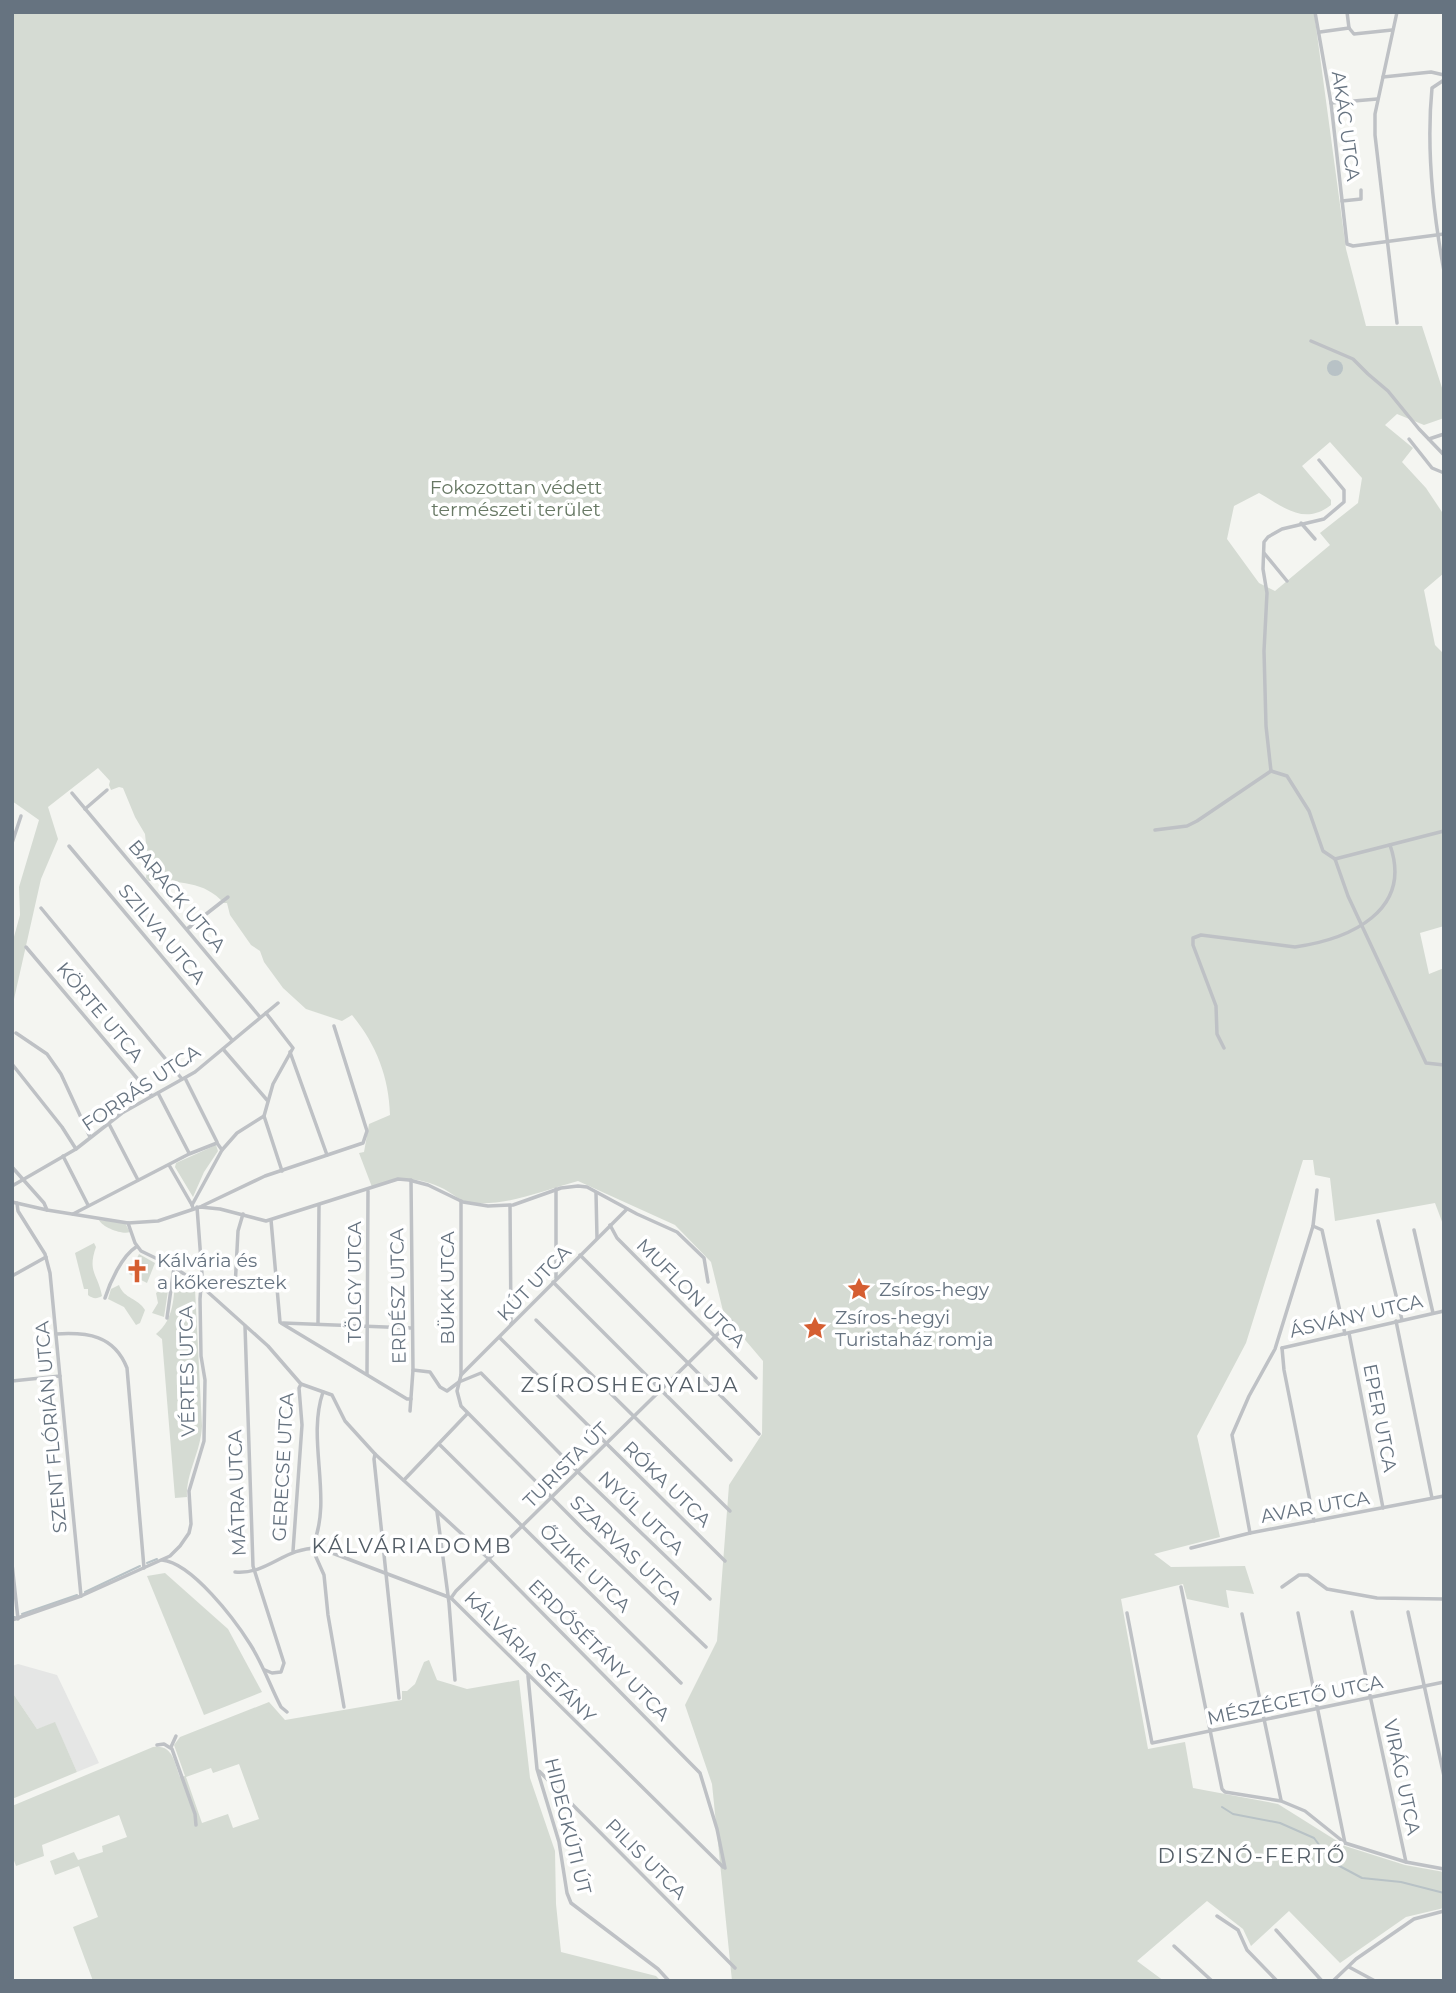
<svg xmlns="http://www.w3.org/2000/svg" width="1456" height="1993" font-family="Montserrat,sans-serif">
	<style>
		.built { fill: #e5e6e5 }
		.green { fill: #d5dbd3; fill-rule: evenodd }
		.water { fill: #b8c2c6 }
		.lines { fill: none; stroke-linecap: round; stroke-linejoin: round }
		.stream { stroke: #b8c2c6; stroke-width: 2 }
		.minor { stroke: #bec1c5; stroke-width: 3.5 }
		.labels { text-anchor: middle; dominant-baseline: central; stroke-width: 7; stroke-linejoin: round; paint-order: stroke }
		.street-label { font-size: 19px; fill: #667380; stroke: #fff }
		.park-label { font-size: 19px; fill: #677864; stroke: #fff }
		.poi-label { font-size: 19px; fill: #667380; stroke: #fff; text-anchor: start }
		.neighbourhood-label { font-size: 21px; letter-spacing: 2px; fill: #535d66; stroke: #fff }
	</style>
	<rect width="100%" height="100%" fill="#f4f5f1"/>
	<polygon class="built" points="18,1664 57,1675 99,1763 77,1772 55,1723 37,1729 12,1692 12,1666"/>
	<g class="green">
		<path d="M12,12H1314L1346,249L1366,326H1422L1444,394V418L1424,425L1397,414L1385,425L1413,448L1402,462L1426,488L1444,515V573L1424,590L1435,645L1444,654V926L1420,933L1429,974L1444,968V1227L1435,1203L1335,1221L1330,1178L1315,1175L1313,1160H1303L1246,1343L1197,1436L1220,1537L1154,1554L1171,1567L1245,1566L1254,1594L1226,1590L1229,1608L1187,1599L1183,1584L1121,1599L1148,1749L1185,1742L1193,1788L1278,1804L1345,1846L1405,1865L1444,1872V1908L1406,1917L1340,1963L1289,1911L1251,1946L1243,1929L1207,1901L1137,1961L1164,1981H732L712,1784L685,1705L717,1641L729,1485L762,1434L763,1361L724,1315L711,1262L675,1225L578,1181C544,1190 508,1206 473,1203C462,1202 454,1195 444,1189C420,1177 396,1176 372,1187L359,1153L364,1152L369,1124L390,1115C389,1077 376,1044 352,1015L342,1021L306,1009L283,988L264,962L260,951L251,945L230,915L227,903H224C204,881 179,882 149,881L146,878L148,862L145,834L135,817L123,788L119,787L111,790L109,785L110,781L98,768L48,807L58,839L41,879L12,1008V944L20,915L19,887L39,820L12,801ZM1330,442L1362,478L1358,503L1320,533L1330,545L1275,591L1259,583L1227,539L1234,506L1259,493C1284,507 1304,526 1331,505V500L1302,466Z"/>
		<polygon points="216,1145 218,1151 204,1172 193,1197 175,1167 176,1163"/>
		<path d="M99,1220L125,1223L130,1232C123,1235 103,1228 99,1220Z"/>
		<path d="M94,1243L96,1247C87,1272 98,1274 102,1296C97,1299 93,1299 88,1295V1289H84L75,1253Z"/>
		<polygon points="139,1254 155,1263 147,1283 129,1274"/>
		<path d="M178,1274L195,1289L202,1426C201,1452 186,1472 187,1497L175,1498L162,1339L156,1334C175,1319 173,1297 176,1275Z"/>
		<polygon points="169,1284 164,1317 152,1313 158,1303 156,1293"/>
		<path d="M119,1285C124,1299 138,1298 145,1310L140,1323L136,1325L124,1307L108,1299L111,1289Z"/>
		<polygon points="165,1573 228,1629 262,1692 204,1715 147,1576"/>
		<path d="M429,1660L437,1680L467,1689L519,1680L530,1778L555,1851L556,1904L561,1952L656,1976L661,1981H93L73,1927L98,1917L79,1866L55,1875L50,1861L74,1852L78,1860L103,1852L102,1846L127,1837L119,1815L42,1845L44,1856L16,1866L12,1855V1806L153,1747C173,1744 174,1762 180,1777L185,1776L174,1745L180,1737L269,1702L285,1720L402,1700V1691H407L415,1684L424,1662ZM239,1764L259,1819L233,1828L228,1814L202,1823L186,1777L211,1768L213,1773Z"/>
		<polygon points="12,1692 37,1729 55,1722 77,1772 12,1799"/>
	</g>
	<circle class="water" cx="1335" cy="368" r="8"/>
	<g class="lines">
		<g class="stream">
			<polyline points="147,1563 157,1559"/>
			<polyline points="85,1592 140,1566"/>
			<polyline points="22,1614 77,1595"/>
			<polyline points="12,1617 15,1617"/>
			<polyline points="1222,1807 1233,1814 1280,1823 1314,1838 1332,1862 1362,1878 1401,1882 1444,1893"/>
		</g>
		<g class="minor">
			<polyline points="1315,12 1331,103 1347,244 1353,246 1444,234"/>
			<polyline points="1347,12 1349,28"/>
			<polyline points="1397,12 1375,114 1375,135 1397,323"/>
			<polyline points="1349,28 1354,34 1392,30"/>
			<polyline points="1320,32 1349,28"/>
			<polyline points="1383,77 1431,72 1444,75"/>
			<path d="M1444,80L1432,88C1426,149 1433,212 1444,271"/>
			<polyline points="1331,103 1377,99"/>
			<polyline points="1342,201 1361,199 1361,190"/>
			<polyline points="1311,341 1353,359 1368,374 1388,391 1419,429 1444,455"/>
			<polyline points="1409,439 1432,468 1444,473"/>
			<polyline points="1429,439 1444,434"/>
			<polyline points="1301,523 1315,539"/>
			<polyline points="1264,553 1287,581"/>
			<polyline points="1271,771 1266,726 1264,651 1267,593 1263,569 1264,542 1268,537 1282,529 1324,519 1344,502 1344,490 1319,460"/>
			<polyline points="72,793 260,1017"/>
			<polyline points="85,809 107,790"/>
			<polyline points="1155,830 1187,826 1197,821 1271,771 1287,776 1309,811 1323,851 1335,859 1348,896 1426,1063 1444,1065"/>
			<polyline points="12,843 21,816"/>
			<polyline points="69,846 232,1040"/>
			<polyline points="1335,859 1444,831"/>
			<polyline points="41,908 182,1079"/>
			<polyline points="187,929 228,897"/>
			<polyline points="26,947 152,1096"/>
			<polyline points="16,1033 47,1054 61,1074 90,1137"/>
			<path d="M1224,1048L1217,1034L1216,1006L1193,945V938L1201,935L1295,947C1350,939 1413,911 1390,845"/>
			<polyline points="223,1049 267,1100"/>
			<polyline points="290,1052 327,1155"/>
			<polyline points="12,1064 62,1127 76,1149"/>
			<polyline points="185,1078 217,1142"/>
			<polyline points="158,1093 189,1153"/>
			<polyline points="264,1116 282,1171"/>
			<polyline points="108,1122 138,1180"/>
			<polyline points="63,1156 88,1205"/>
			<polyline points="169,1165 192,1205"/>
			<polyline points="12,1167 44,1203 47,1210"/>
			<polyline points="12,1186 76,1149 122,1113 195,1072 278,1003"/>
			<polyline points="596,1193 597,1238"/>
			<polyline points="461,1201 461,1375 457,1391 461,1406 585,1531 706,1647"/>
			<polyline points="12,1202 47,1210 128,1223 158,1221 200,1207 220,1209 266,1221 398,1179 409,1180 428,1185 463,1202 488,1206 513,1205 561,1188 578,1186 587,1187 637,1214 677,1232 704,1258 708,1282"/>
			<polyline points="17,1203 18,1211 45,1254 50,1273 81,1596"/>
			<polyline points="510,1205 511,1324"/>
			<polyline points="202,1206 265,1176 363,1143 367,1131 334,1026"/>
			<polyline points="193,1208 192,1205 222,1150 237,1133 264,1116 273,1084 293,1048 266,1013"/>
			<polyline points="73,1214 189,1154 217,1143 222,1150"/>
			<polyline points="271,1220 280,1322"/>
			<polyline points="1378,1221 1402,1320"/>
			<polyline points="128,1223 135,1243 141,1251 174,1267 200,1285 268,1346 301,1384 332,1395 345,1421 375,1454 489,1559 700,1773 717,1829 725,1868"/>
			<polyline points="610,1225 617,1238 756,1378"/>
			<polyline points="1313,1226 1322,1230 1345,1334"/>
			<polyline points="1414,1230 1433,1313"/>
			<polyline points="580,1255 759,1434"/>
			<polyline points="12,1276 46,1257"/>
			<polyline points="556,1278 556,1189"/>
			<polyline points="553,1282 731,1460"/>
			<polyline points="235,1288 238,1231 243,1214"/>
			<path d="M105,1298C110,1282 122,1256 136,1247"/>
			<polyline points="167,1318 174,1267"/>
			<polyline points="536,1320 730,1511"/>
			<polyline points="1396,1321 1432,1498"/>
			<polyline points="281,1323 407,1399 411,1399"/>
			<polyline points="283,1323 411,1328"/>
			<polyline points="318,1324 319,1205"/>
			<polyline points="245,1326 253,1566 284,1663 281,1672 272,1673 265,1670"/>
			<polyline points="1349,1333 1383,1508"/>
			<path d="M56,1334C87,1332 114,1335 127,1368L144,1568"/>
			<polyline points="500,1338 725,1561"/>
			<polyline points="1282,1348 1284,1370 1314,1521"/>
			<polyline points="1282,1348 1444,1311"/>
			<polyline points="413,1370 430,1372 440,1387 447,1391 459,1382 481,1373 578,1472 710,1599"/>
			<polyline points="367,1374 368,1191"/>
			<polyline points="461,1375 627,1209"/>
			<polyline points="12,1381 60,1376"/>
			<polyline points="410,1411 413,1370 411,1180"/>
			<polyline points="439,1444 681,1683"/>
			<polyline points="375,1454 374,1459 399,1698"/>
			<polyline points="404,1480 467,1414"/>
			<polyline points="437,1512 449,1603 455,1680"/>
			<polyline points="1250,1533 1232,1435 1249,1396 1275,1349 1313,1226 1317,1190"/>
			<polyline points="312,1548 324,1575 328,1615 344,1707"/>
			<path d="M312,1548C334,1498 306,1442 323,1392"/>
			<polyline points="1191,1548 1250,1533 1444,1496"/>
			<polyline points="293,1551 302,1425 299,1388 301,1384"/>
			<path d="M162,1560C192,1563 235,1620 250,1644C263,1664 270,1686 281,1707L287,1712"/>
			<polyline points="12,1564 18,1619"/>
			<path d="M235,1572C268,1575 284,1547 319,1548L451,1598L723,1867"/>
			<polyline points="1181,1587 1222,1789 1225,1792 1281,1801 1305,1811 1345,1843 1406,1862 1444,1869"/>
			<polyline points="1282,1587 1299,1575 1308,1575 1327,1589 1377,1598 1444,1599"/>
			<polyline points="451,1598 456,1591 731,1321"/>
			<polyline points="1352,1612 1406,1862"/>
			<polyline points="1408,1612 1444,1776"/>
			<polyline points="1127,1613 1152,1743 1444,1682"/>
			<polyline points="1298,1613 1345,1843"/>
			<polyline points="1242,1614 1281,1800"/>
			<polyline points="12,1620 81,1596 170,1556 180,1546 189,1533 191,1524 189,1491 204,1441 205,1380 201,1356 200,1299 202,1274 197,1207"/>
			<polyline points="528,1676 537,1769 559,1842 567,1893 571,1903 658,1969 669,1981"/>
			<polyline points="157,1745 164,1744 172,1749 195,1814 196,1825"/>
			<polyline points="171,1747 176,1736"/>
			<polyline points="539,1771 735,1968"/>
			<polyline points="1217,1916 1238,1930 1247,1950 1277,1981"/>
			<polyline points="1276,1930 1322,1981"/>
			<polyline points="1174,1946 1212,1981"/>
			<polyline points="1349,1967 1375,1981"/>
			<polyline points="1333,1981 1356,1959 1414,1919 1444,1911"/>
		</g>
	</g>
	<defs>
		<g id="church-bare" transform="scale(1.89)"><path d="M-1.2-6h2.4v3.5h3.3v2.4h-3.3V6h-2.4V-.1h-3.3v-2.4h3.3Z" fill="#d55e31" stroke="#fff" stroke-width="2.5" paint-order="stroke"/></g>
		<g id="sight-bare" transform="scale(1.89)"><path d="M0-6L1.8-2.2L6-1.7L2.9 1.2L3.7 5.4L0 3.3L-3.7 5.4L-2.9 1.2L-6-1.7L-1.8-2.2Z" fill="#d55e31" stroke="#fff" stroke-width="2.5" paint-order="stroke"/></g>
	</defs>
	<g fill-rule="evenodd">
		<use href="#church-bare" x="137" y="1271"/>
		<use href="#sight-bare" x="859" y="1289"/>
		<use href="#sight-bare" x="815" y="1328"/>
	</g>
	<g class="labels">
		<g class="street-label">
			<text transform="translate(1346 126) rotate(82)">AKÁC UTCA</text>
			<text transform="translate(177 896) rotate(50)">BARACK UTCA</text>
			<text transform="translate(162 934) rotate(50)">SZILVA UTCA</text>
			<text transform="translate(100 1012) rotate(50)">KÖRTE UTCA</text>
			<text transform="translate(141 1088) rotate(-34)">FORRÁS UTCA</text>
			<text transform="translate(354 1282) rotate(-90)">TÖLGY UTCA</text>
			<text transform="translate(534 1283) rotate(-46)">KÚT UTCA</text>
			<text transform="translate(447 1288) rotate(-90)">BÜKK UTCA</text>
			<text transform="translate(691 1293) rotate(45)">MUFLON UTCA</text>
			<text transform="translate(398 1296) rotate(-91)">ERDÉSZ UTCA</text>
			<text transform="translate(1356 1316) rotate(-13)">ÁSVÁNY UTCA</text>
			<text transform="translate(187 1371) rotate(-91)">VÉRTES UTCA</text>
			<text transform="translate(1380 1418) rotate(79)">EPER UTCA</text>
			<text transform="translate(51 1427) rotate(-95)">SZENT FLÓRIÁN UTCA</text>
			<text transform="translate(566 1465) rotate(-45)">TURISTA ÚT</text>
			<text transform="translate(283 1467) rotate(-87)">GERECSE UTCA</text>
			<text transform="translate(667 1484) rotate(44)">RÓKA UTCA</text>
			<text transform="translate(237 1493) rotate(-92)">MÁTRA UTCA</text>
			<text transform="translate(1315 1507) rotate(-10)">AVAR UTCA</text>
			<text transform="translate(641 1513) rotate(44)">NYÚL UTCA</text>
			<text transform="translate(626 1550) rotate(44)">SZARVAS UTCA</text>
			<text transform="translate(585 1568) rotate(44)">ŐZIKE UTCA</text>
			<text transform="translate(599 1650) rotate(45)">ERDŐSÉTÁNY UTCA</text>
			<text transform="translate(530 1657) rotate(45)">KÁLVÁRIA SÉTÁNY</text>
			<text transform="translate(1295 1700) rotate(-12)">MÉSZÉGETŐ UTCA</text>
			<text transform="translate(1402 1777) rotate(78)">VIRÁG UTCA</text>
			<text transform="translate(568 1826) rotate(76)">HIDEGKÚTI ÚT</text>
			<text transform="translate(646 1859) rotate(45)">PILIS UTCA</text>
		</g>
		<g class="park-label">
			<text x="516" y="487">Fokozottan védett<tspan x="516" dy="22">természeti terület</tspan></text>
		</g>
		<g class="poi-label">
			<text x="157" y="1260">Kálvária és<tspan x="157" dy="22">a kőkeresztek</tspan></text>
			<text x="879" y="1289">Zsíros-hegy</text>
			<text x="835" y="1317">Zsíros-hegyi<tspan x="835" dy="22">Turistaház romja</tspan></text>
		</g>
		<g class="neighbourhood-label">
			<text x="630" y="1384">ZSÍROSHEGYALJA</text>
			<text x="412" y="1545">KÁLVÁRIADOMB</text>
			<text x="1252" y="1855">DISZNÓ-FERTŐ</text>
		</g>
	</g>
	<rect width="1456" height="1993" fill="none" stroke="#667380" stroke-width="28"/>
</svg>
